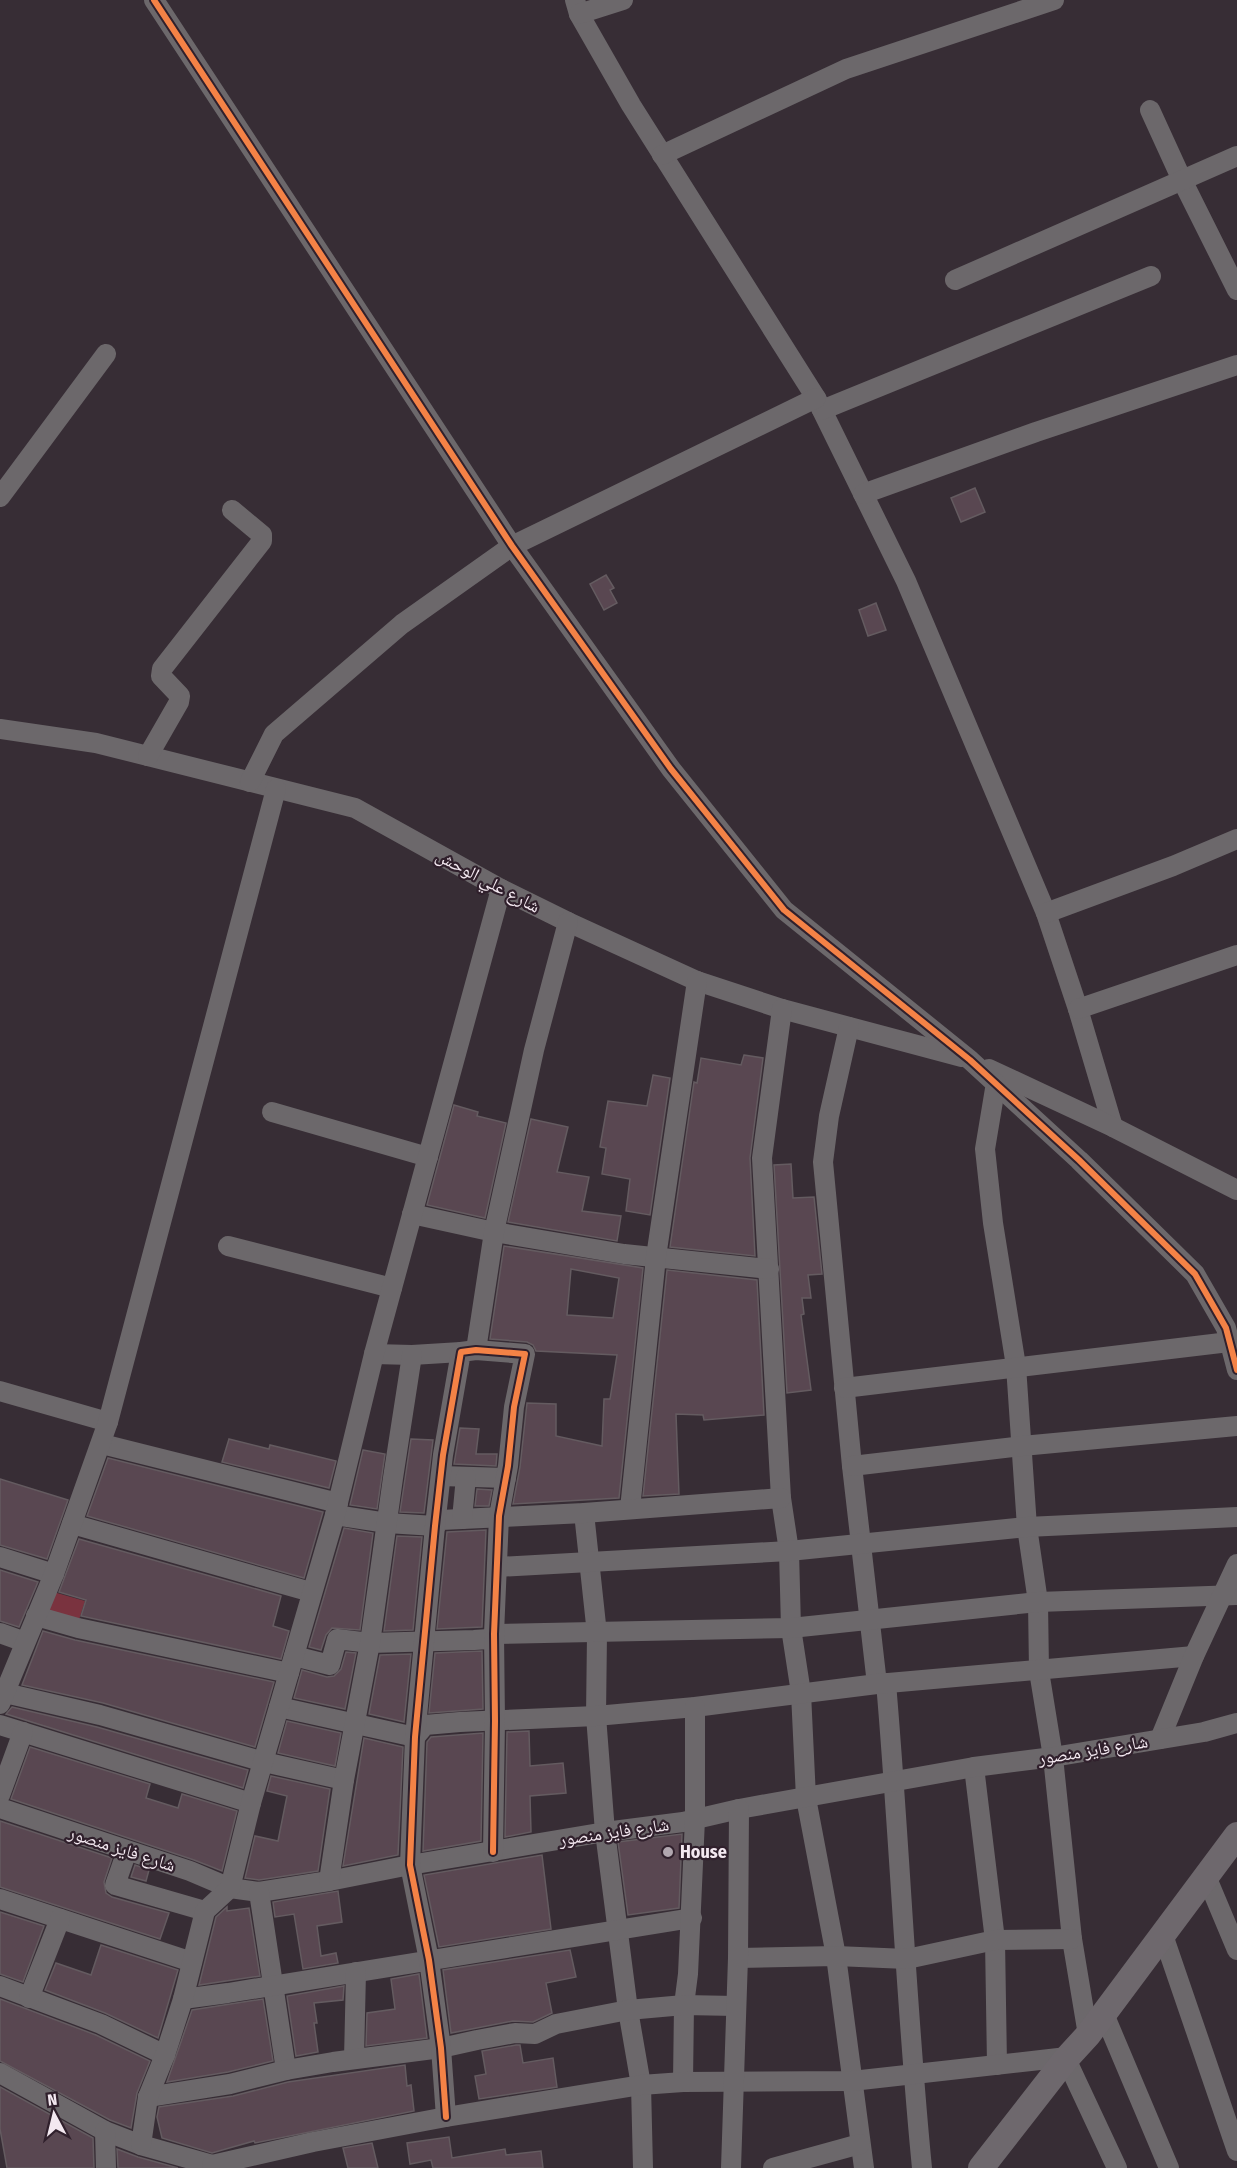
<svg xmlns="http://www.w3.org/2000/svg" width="1237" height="2168" font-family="'Fira Sans Condensed','Noto Naskh Arabic',sans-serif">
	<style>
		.green { fill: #7a333f }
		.building { fill: #594751; stroke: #645b60; stroke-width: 1.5; fill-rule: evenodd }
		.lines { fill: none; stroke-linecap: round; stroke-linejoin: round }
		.minor { stroke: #6c686b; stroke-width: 20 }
		.major { stroke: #6e686d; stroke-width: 26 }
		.cycleway-casing { stroke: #30202c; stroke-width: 10 }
		.cycleway { stroke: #f48246; stroke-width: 6 }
		.poi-dot { fill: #b1a7af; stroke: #30202c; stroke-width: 2 }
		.labels { text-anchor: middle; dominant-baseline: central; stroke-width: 4.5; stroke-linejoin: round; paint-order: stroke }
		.street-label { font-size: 18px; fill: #f3e8f0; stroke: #30202c }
		.poi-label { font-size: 18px; font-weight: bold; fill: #f3e8f0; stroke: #30202c; text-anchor: start }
	</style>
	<rect width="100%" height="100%" fill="#372d35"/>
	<polygon class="green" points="50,1591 85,1601 78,1623 43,1613"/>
	<g class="building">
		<polygon points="975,488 985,512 961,522 951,498"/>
		<polygon points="606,575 614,588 610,590 617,603 604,610 590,584"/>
		<polygon points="876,603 886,630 868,636 859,610"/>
		<polygon points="744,1055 763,1058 750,1158 755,1256 670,1247 694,1082 697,1083 701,1058 741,1065"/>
		<polygon points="653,1075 670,1078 650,1215 626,1211 630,1179 602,1174 606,1148 600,1147 608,1101 647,1106"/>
		<polygon points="454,1105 478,1112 477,1116 506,1123 485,1218 427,1205"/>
		<polygon points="531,1119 568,1127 557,1172 589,1177 582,1211 621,1216 617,1241 508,1222"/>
		<polygon points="791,1164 793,1198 814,1197 822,1274 808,1275 811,1298 802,1298 804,1314 801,1315 811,1390 787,1393 774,1165"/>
		<path d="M504,1246L643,1268L619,1498L513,1504L520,1467L527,1403L556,1404V1436L602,1446L604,1399H610L617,1355L536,1351L533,1345L527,1342L490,1339ZM571,1269L619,1278L613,1318L567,1315Z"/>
		<polygon points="667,1270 757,1280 764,1415 704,1420 703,1415 676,1414 679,1494 643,1496"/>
		<polygon points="460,1428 479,1429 476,1454 497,1454 496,1466 454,1464"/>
		<polygon points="229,1439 269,1449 270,1445 336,1461 329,1488 222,1462"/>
		<polygon points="411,1439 433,1440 424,1513 400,1512"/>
		<polygon points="363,1450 385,1454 377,1509 350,1505"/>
		<polygon points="108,1458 323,1512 304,1578 87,1516"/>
		<polygon points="0,1479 68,1500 47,1559 0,1545"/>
		<polygon points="477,1489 492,1490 489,1506 475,1506"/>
		<polygon points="344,1528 373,1533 360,1630 332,1628 326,1635 321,1650 309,1647"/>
		<polygon points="486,1530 482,1627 437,1629 447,1532"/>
		<polygon points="397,1536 422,1537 413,1630 384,1631"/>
		<polygon points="79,1539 281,1596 273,1626 289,1631 281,1659 81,1616 86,1600 59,1592"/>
		<polygon points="0,1570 38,1582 19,1627 0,1621"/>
		<polygon points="43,1631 75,1640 274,1682 255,1747 103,1703 22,1685"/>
		<polygon points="482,1651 483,1709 429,1713 435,1653"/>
		<polygon points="346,1652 356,1653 345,1709 294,1698 302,1670 327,1677 334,1676 341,1669"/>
		<polygon points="411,1654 404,1722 369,1714 380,1655"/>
		<polygon points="12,1707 97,1727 248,1770 243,1788 6,1714"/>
		<polygon points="287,1721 341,1733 335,1766 278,1753"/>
		<polygon points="529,1731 530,1766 563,1763 566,1793 530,1796 531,1832 505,1837 507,1732"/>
		<polygon points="483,1733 481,1841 423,1851 427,1742 431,1737"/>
		<polygon points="364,1738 403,1747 398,1855 343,1866"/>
		<polygon points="30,1747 150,1784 146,1798 178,1808 182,1794 237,1811 222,1871 194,1860 11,1799"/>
		<polygon points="271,1776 330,1789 318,1871 259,1880 245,1878 255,1836 278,1841 287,1796 267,1791"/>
		<polygon points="0,1821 112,1858 104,1882 106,1893 112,1897 169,1913 160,1939 0,1887"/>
		<polygon points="682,1834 679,1908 628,1915 618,1842"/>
		<polygon points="542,1855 551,1929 439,1947 424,1875"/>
		<polygon points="135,1865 149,1870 146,1881 131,1877"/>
		<polygon points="338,1891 342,1922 317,1926 321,1956 336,1953 338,1963 303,1969 294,1914 275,1917 273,1902"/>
		<polygon points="227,1907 227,1911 249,1908 260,1976 199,1985 216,1917"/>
		<polygon points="0,1912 44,1926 23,1982 0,1974"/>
		<polygon points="101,1945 178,1970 158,2038 105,2013 45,1990 56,1963 91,1975"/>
		<polygon points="570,1950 576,1977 546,1983 552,2013 533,2022 513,2021 451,2033 443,1970"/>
		<polygon points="419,1974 427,2038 366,2046 367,2013 395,2009 391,1979"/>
		<polygon points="344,1986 343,2000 314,2003 317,2023 314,2023 318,2052 296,2056 287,1996"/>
		<polygon points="0,1999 96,2035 150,2061 137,2093 131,2128 110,2120 0,2061"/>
		<polygon points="263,1999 273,2061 228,2072 167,2082 192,2010"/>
		<polygon points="516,2045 520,2045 523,2063 553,2058 557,2087 479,2099 475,2076 486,2074 482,2051"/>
		<polygon points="405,2065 407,2086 411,2085 414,2111 255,2143 254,2141 212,2153 162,2138 157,2117 159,2107 233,2096 288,2082"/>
		<polygon points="0,2087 93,2138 94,2168 7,2168 0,2129"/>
		<polygon points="449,2137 452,2158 505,2149 506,2155 541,2151 543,2168 433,2168 431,2160 410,2164 407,2143"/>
		<polygon points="372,2143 378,2168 348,2168 343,2148"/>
		<polygon points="117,2149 138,2157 178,2168 118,2168"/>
	</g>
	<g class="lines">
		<g class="minor">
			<polyline points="154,0 512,546 671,769 784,910 970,1060 1079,1160 1195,1274 1226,1328 1237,1370"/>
			<polyline points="575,0 579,14 631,105 816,398 906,581 1046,913 1078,1009 1113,1127"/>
			<polyline points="579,14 623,0"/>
			<polyline points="1150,110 1182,180 1237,290"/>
			<polyline points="662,155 846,69 1054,0"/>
			<polyline points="955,280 1237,156"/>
			<polyline points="822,410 1151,276"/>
			<polyline points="863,494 1036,432 1237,365"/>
			<polyline points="0,497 106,354"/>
			<polyline points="0,729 96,743 355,808 501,889 568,922 697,981 782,1009 962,1057"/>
			<polyline points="148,756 179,702 180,696 161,676 162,669 262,541 262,535 232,510"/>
			<polyline points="250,782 274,734 402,624 512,546 816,398"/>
			<polyline points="1046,913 1173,866 1237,839"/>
			<polyline points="782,1009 762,1158 781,1498 789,1551 791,1628 801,1693 806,1798 836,1956 864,2168"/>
			<polyline points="1078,1009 1237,955"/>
			<polyline points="849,1027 829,1116 823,1162 852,1466 877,1684"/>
			<polyline points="989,1069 1113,1127 1237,1190"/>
			<polyline points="996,1083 985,1149 993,1223 1016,1366 1027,1527 1038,1602 1039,1671 1053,1757 1072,1939 1088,2035"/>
			<polyline points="272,1112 428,1157"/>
			<polyline points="412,1214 494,1232 624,1254 769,1269"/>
			<polyline points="228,1246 392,1288"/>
			<polyline points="476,1350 494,1232 534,1050 568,922"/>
			<polyline points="374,1354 412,1355 461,1352"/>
			<polyline points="844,1388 1229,1342"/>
			<polyline points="0,1391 108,1422"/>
			<polyline points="102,1444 338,1503"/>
			<polyline points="852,1466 1022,1446 1237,1426"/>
			<polyline points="441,1476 506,1478"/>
			<polyline points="630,1509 656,1257 697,981"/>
			<polyline points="584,1513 597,1634 596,1716 605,1832 628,2010 641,2085 643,2168"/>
			<polyline points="335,1515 387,1523 435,1526 441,1520 584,1513 781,1498"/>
			<polyline points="462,1519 466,1477"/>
			<polyline points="72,1524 311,1592"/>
			<polyline points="0,1557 54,1574"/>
			<polyline points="497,1567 789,1551 1027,1527 1237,1517"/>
			<polyline points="36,1616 78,1628 289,1673"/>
			<polyline points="0,1633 25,1642"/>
			<polyline points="294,1656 330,1665 337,1639 370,1643 474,1640 489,1639 494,1634 791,1628 1038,1602 1237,1595"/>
			<path d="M886,1683C900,1845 906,2007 922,2168"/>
			<polyline points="5,1693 100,1715 264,1762 344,1780"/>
			<polyline points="0,1704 54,1574 108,1422 276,789"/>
			<polyline points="279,1707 415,1737 425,1725 460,1722 596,1716 695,1707 877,1684 1194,1656"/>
			<polyline points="0,1725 251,1803"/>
			<polyline points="1160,1739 1194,1656 1237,1564"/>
			<polyline points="974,1767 995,1940 997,2065"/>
			<polyline points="0,1795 23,1732"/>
			<polyline points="0,1808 190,1871 230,1888 259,1892 329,1881 410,1865 605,1832 683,1822 739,1809 974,1767 1053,1757 1204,1732 1237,1723"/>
			<polyline points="127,1851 115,1885 205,1911"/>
			<polyline points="1206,1876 1237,1950"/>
			<polyline points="329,1881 344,1780 370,1643 393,1478 412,1355"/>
			<polyline points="259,1892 286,2070"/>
			<polyline points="0,1899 192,1962"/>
			<polyline points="1163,1935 1237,2151"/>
			<polyline points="738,1958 836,1956 907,1959 995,1940 1072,1939"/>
			<polyline points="0,1986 101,2024 165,2055"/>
			<polyline points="29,1998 60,1919"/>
			<polyline points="183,1999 228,1993 692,1918"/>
			<polyline points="1104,2014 1169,2168"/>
			<polyline points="354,2059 356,1972"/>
			<polyline points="1066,2059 1117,2168"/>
			<polyline points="0,2073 105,2131 141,2145 212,2165 216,2168"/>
			<polyline points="683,2082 684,2005 688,1974 695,1819 695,1707"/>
			<polyline points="148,2097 230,2084 286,2070 333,2062 441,2048 477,2040 515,2033 535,2034 556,2024 628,2010 684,2005 736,2006"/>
			<polyline points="446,2117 441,2048 429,1960 410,1865 415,1737 435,1526 443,1455 461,1352 476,1350 525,1354 514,1407 508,1466 499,1516 494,1634 495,1721 493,1852"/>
			<polyline points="105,2131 106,2168"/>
			<polyline points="141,2145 148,2097 165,2055 183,1999 205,1911 230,1888 251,1803 335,1515 374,1354 501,889"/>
			<polyline points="212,2165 313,2142 446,2117 641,2085 683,2082 852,2081 1067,2057"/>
			<polyline points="731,2168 738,1958 739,1809"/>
			<polyline points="773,2168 860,2144"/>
		</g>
		<polyline class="major" points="981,2168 1066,2059 1088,2035 1237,1835"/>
		<g class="cycleway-casing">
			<g id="cycleway">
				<polyline points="154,0 512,546 671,769 784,910 970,1060 1079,1160 1195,1274 1226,1328 1237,1370"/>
				<polyline points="446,2117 441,2048 429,1960 410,1865 415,1737 435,1526 443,1455 461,1352 476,1350 525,1354 514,1407 508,1466 499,1516 494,1634 495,1721 493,1852"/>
			</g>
		</g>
		<use href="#cycleway" class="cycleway"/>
	</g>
	<circle class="poi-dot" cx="668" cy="1852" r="6"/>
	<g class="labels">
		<g class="street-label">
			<text transform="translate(488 881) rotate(28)">شارع علي الوحش</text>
			<text transform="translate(1093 1750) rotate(-9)">شارع فايز منصور</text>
			<text transform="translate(614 1832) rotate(-8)">شارع فايز منصور</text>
			<text transform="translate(122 1849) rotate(18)">شارع فايز منصور</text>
		</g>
		<g class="poi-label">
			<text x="680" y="1852">House</text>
		</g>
	</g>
	<g transform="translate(54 2114) rotate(353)" stroke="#30202c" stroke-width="4.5" paint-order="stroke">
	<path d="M0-4.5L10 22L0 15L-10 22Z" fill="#f3e8f0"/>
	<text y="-9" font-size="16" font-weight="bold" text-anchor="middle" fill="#f3e8f0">N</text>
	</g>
</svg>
